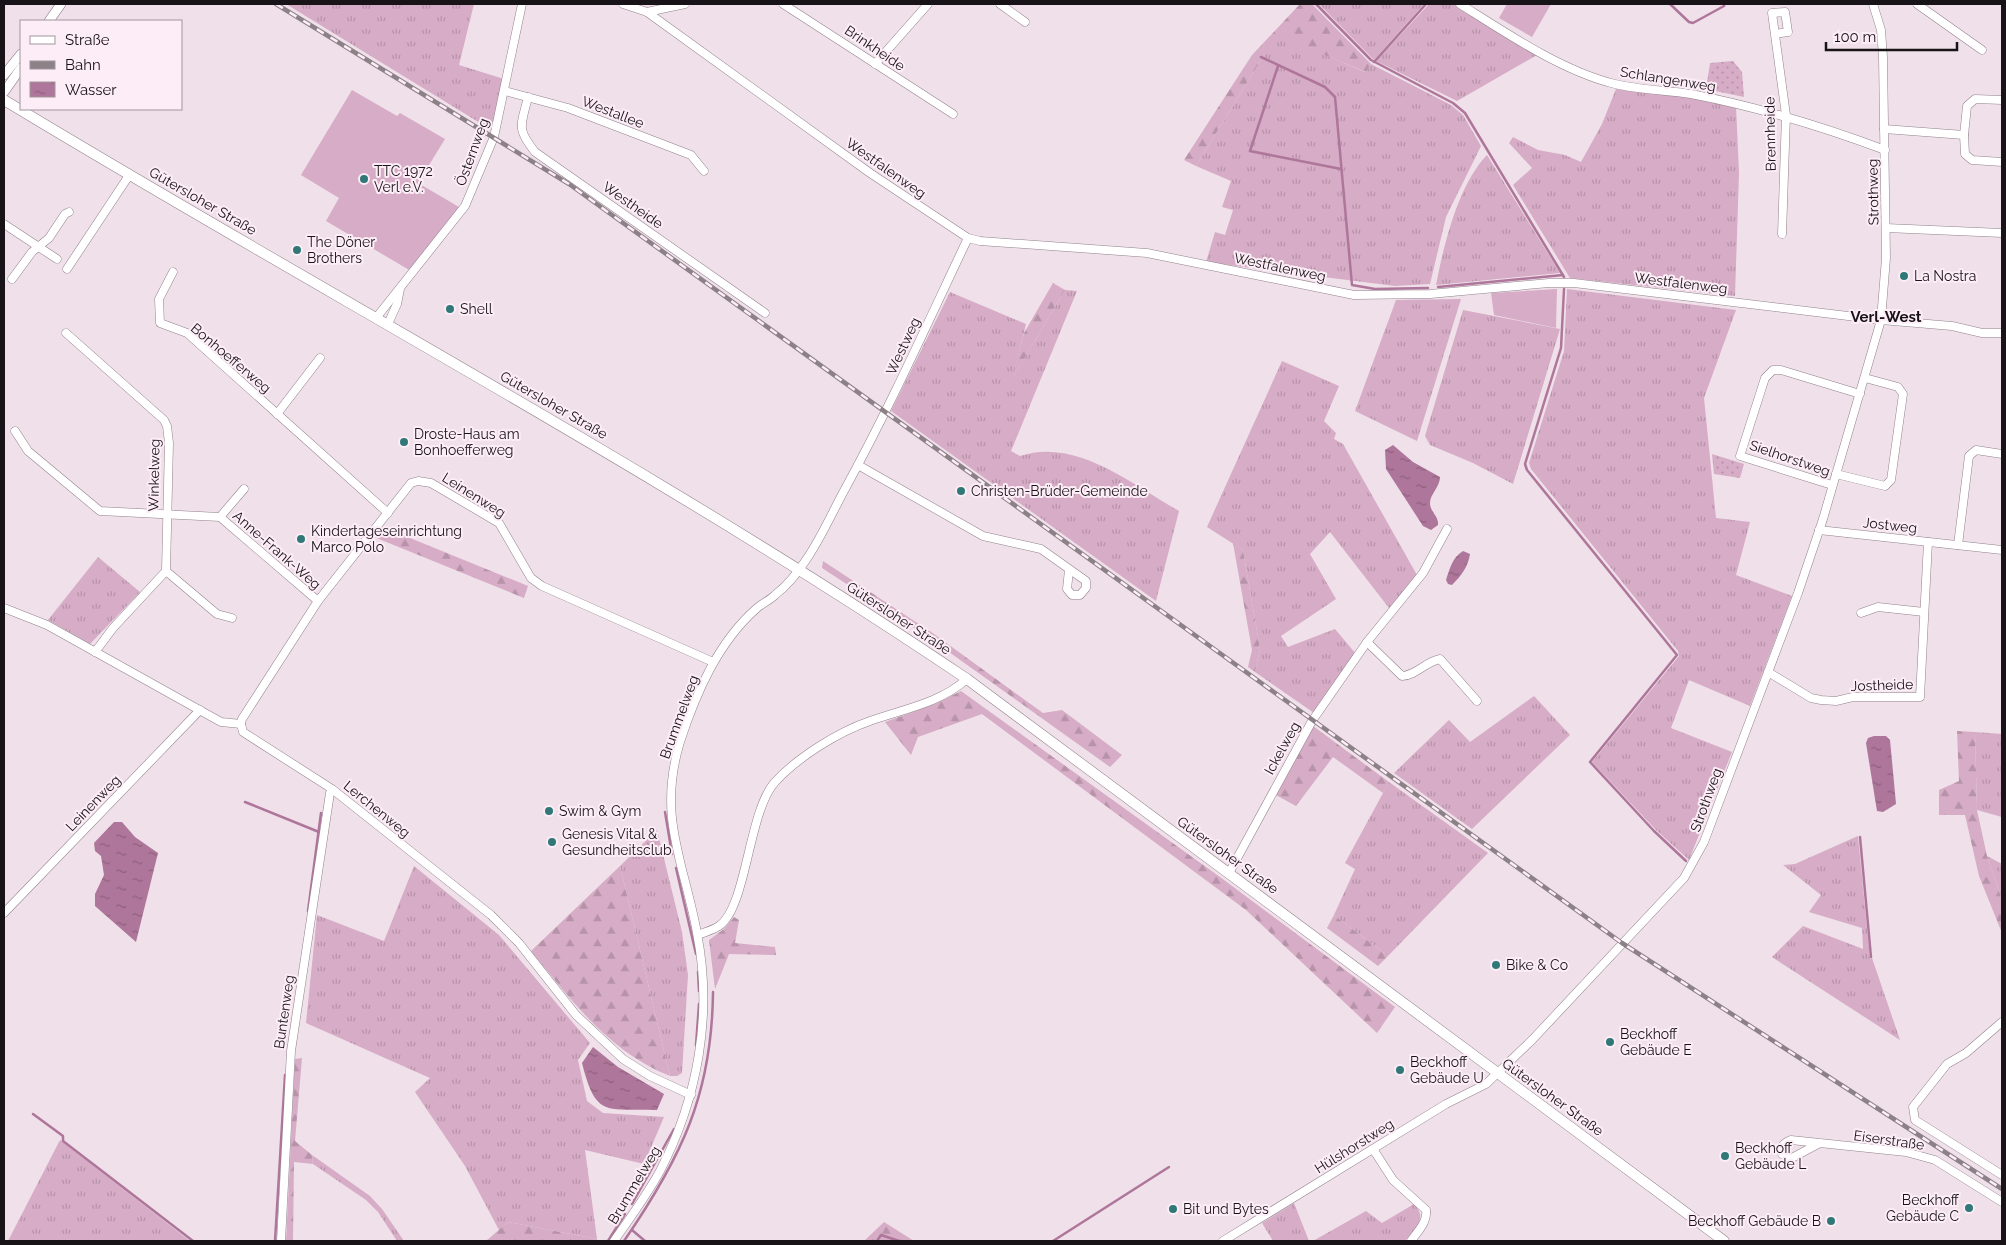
<svg xmlns="http://www.w3.org/2000/svg" width="2006" height="1245" font-family="Raleway,sans-serif">
	<style>
		.grass { fill: url(#grass-tufts) }
		.forest { fill: url(#forest-firs) }
		.park { fill: url(#park-dots) }
		.pitch { fill: #d6acc6 }
		.water { fill: url(#water-ripples) }
		.lines { fill: none; stroke-linecap: round; stroke-linejoin: round }
		.stream { stroke: #ae769a; stroke-width: 2.5 }
		.minor-casing { stroke: #90828b; stroke-width: 9 }
		.tertiary-casing { stroke: #90828b; stroke-width: 10 }
		.secondary-casing { stroke: #90828b; stroke-width: 11 }
		.minor { stroke: #fff; stroke-width: 8 }
		.tertiary { stroke: #fff; stroke-width: 9 }
		.secondary { stroke: #fff; stroke-width: 10 }
		.rail-casing { stroke: #8c8187; stroke-width: 4.5 }
		.rail { stroke: #fdedf7; stroke-width: 2.5; stroke-dasharray: 8; stroke-linecap: butt }
		.poi-dot { fill: #2f7877; stroke: #fdedf7; stroke-width: 2 }
		.labels { text-anchor: middle; dominant-baseline: central; stroke-width: 4; stroke-linejoin: round; paint-order: stroke }
		.street-label { font-size: 14px; fill: #181316; stroke: #fdedf7 }
		.poi-label { font-size: 14px; fill: #181316; stroke: #fdedf7; text-anchor: start }
		.neighbourhood-label { font-size: 15px; font-weight: bold; fill: #181316; stroke: #fdedf7 }
	</style>
	<defs>
		<pattern id="grass-tufts" width="24" height="20" patternUnits="userSpaceOnUse" patternTransform="scale(1.25)"><rect width="24" height="20" fill="#d6acc6"/><path d="M3 7l-1-3M5 7V3M7 7l1-3M15 17l-1-3M17 17v-4M19 17l1-3" fill="none" stroke="#b793a9"/></pattern>
		<pattern id="forest-firs" width="22" height="20" patternUnits="userSpaceOnUse" patternTransform="scale(1.25)"><rect width="22" height="20" fill="#d6acc6"/><path d="M5 1l3.5 6h-7zM16 11l3.5 6h-7z" fill="#b793a9"/></pattern>
		<pattern id="park-dots" width="8" height="8" patternUnits="userSpaceOnUse" patternTransform="scale(1.25)"><rect width="8" height="8" fill="#d6acc6"/><path d="M2 2h.1M6 6h.1" fill="none" stroke="#b793a9" stroke-width="1.8" stroke-linecap="round"/></pattern>
		<pattern id="water-ripples" width="26" height="14" patternUnits="userSpaceOnUse" patternTransform="scale(1.25)"><rect width="26" height="14" fill="#ae769a"/><path d="M2 4q2-2 4 0t4 0M15 11q2-2 4 0t4 0" fill="none" stroke="#8d607d"/></pattern>
	</defs>
	<rect width="100%" height="100%" fill="#f0e0e9"/>
	<g class="grass">
		<polygon points="286,4 474,4 459,65 504,79 493,131"/>
		<polygon points="1319,4 1424,4 1374,60"/>
		<polygon points="1429,4 1454,4 1484,24 1537,55 1457,101 1376,61"/>
		<polygon points="1280,36 1365,72 1371,64 1451,105 1463,115 1481,146 1446,217 1430,284 1395,286 1206,262 1215,232 1225,235 1233,210 1222,207 1231,181 1196,166 1261,60"/>
		<polygon points="1616,89 1689,97 1736,106 1739,173 1735,296 1570,278 1513,185 1532,168 1509,143 1513,137 1538,150 1565,155 1581,162 1602,124"/>
		<path d="M1487,155L1560,273L1436,285C1444,244 1458,185 1487,155Z"/>
		<polygon points="1567,289 1736,310 1704,398 1716,518 1750,522 1736,575 1792,596 1750,706 1689,680 1671,728 1732,752 1689,860 1656,830 1592,762 1679,656 1678,651 1531,469 1529,463 1564,351"/>
		<path d="M1065,290L1077,291L1011,451L1020,456C1076,437 1133,485 1179,511L1156,601L891,411L950,292L1026,324L1013,377Z"/>
		<polygon points="1461,299 1417,441 1355,411 1396,300"/>
		<polygon points="1463,310 1560,329 1513,484 1473,463 1430,445 1425,436"/>
		<polygon points="1282,361 1339,386 1324,421 1336,433 1334,439 1343,444 1417,575 1389,608 1330,532 1310,554 1336,599 1281,636 1288,647 1335,629 1356,654 1314,713 1255,672 1260,649 1243,550 1207,527"/>
		<polygon points="98,557 140,592 90,644 48,620"/>
		<polygon points="1534,696 1570,735 1472,829 1394,773 1449,720 1470,742"/>
		<polygon points="1975,732 2002,734 2002,817 1977,810"/>
		<polygon points="1389,782 1488,853 1388,956 1334,915 1355,869 1345,863"/>
		<polygon points="657,830 682,932 688,975 682,1073 677,1076 670,1076 620,866"/>
		<polygon points="1858,836 1870,959 1872,958 1900,1040 1772,957 1803,926 1863,949 1862,928 1809,912 1821,895 1783,865 1795,864"/>
		<polygon points="1987,856 2002,864 2002,900"/>
		<polygon points="414,866 499,935 590,1043 578,1060 587,1101 603,1113 664,1117 644,1164 585,1150 597,1239 508,1222 499,1230 465,1166 415,1092 430,1078 306,1023 317,915 384,941"/>
		<polygon points="60,1140 190,1241 8,1241"/>
		<polygon points="312,1155 370,1196 382,1209 404,1241 397,1241 378,1212 366,1200 313,1164"/>
		<polygon points="1294,1203 1309,1241 1273,1241 1262,1223"/>
		<path d="M1414,1204C1428,1219 1416,1227 1405,1241H1313L1366,1211L1382,1223Z"/>
	</g>
	<g class="forest">
		<polygon points="1300,4 1312,4 1371,64 1366,72 1280,37 1261,60 1196,166 1184,160 1252,55"/>
		<polygon points="1053,283 1065,290 1012,379 1024,333"/>
		<polygon points="383,527 528,586 524,598 374,537"/>
		<polygon points="1233,543 1243,550 1260,649 1255,672 1248,667 1252,650"/>
		<polygon points="823,561 934,634 1043,713 1062,710 1122,755 1110,767 928,637 822,568"/>
		<polygon points="961,691 1220,877 1395,1007 1377,1033 1246,910 982,714 918,737 911,755 885,722 935,704"/>
		<polygon points="1313,726 1389,782 1383,793 1333,757 1296,806 1274,794"/>
		<polygon points="1957,731 1975,732 1977,810 1987,856 2002,900 2002,933 1979,876 1965,815 1939,815 1939,790 1959,781"/>
		<path d="M620,866L670,1076C609,1052 572,1001 531,951Z"/>
		<polygon points="1334,915 1388,956 1378,966 1327,928"/>
		<polygon points="734,917 739,920 735,943 775,947 776,955 729,954 715,989 709,940 724,929"/>
		<polygon points="302,1058 295,1141 312,1155 313,1164 294,1162 293,1241 286,1241 295,1059"/>
		<polygon points="508,1222 597,1239 596,1241 486,1241"/>
		<polygon points="884,1222 914,1241 864,1241"/>
	</g>
	<g class="park">
		<polygon points="1733,61 1742,72 1744,97 1706,89 1710,63"/>
		<polygon points="1712,454 1744,464 1740,478 1714,474"/>
	</g>
	<g class="pitch">
		<polygon points="1507,4 1551,4 1532,37 1499,18"/>
		<polygon points="352,90 397,116 400,113 445,139 418,183 459,207 411,271 326,221 339,198 301,175"/>
		<polygon points="1557,289 1556,328 1494,315 1491,293"/>
	</g>
	<g class="water">
		<path d="M1393,445L1413,462L1440,477C1440,487 1430,494 1430,503C1430,512 1439,516 1438,525L1431,530L1423,526L1386,469L1385,450Z"/>
		<path d="M1463,551L1470,554C1468,567 1461,576 1452,585L1448,584L1446,580C1450,568 1452,558 1463,551Z"/>
		<polygon points="1874,736 1886,736 1890,740 1896,804 1883,812 1877,811 1866,743 1868,738"/>
		<polygon points="114,822 122,822 135,837 158,853 136,942 95,906 95,894 104,875 101,856 95,851 94,843"/>
		<path d="M593,1047L618,1067L664,1094L657,1110C606,1108 596,1119 582,1063Z"/>
	</g>
	<g class="lines">
		<g class="stream">
			<polyline points="1316,4 1371,60 1453,103 1465,113 1564,277"/>
			<polyline points="1670,4 1689,22 1693,23 1724,6 1724,4"/>
			<polyline points="1261,57 1325,87 1335,97 1352,285 1375,289 1428,288"/>
			<polyline points="1374,62 1426,4"/>
			<polyline points="1278,66 1250,151 1341,169"/>
			<polyline points="1438,287 1563,275"/>
			<polyline points="1564,289 1561,348 1525,464 1527,470 1677,655 1590,762 1654,831 1686,861"/>
			<polyline points="245,802 319,832"/>
			<polyline points="665,812 672,854"/>
			<polyline points="1860,837 1871,957"/>
			<polyline points="676,868 696,954"/>
			<polyline points="308,911 321,813"/>
			<polyline points="698,972 699,991"/>
			<polyline points="696,1045 699,1004"/>
			<polyline points="33,1114 63,1136 63,1141 193,1241"/>
			<polyline points="632,1204 674,1129"/>
			<polyline points="632,1230 645,1241"/>
			<polyline points="275,1241 285,1075"/>
			<polyline points="608,1241 625,1214"/>
			<path d="M624,1241C681,1158 712,1095 713,992"/>
			<polyline points="877,1241 881,1235 899,1241"/>
			<polyline points="1053,1241 1169,1167"/>
		</g>
		<g class="minor-casing">
			<g id="minor">
				<polyline points="623,4 647,12 870,173 968,238 980,241 1147,253 1354,295 1430,294 1549,283 1574,283 1881,320 1952,326 1982,333 2002,333"/>
				<polyline points="783,4 953,114"/>
				<polyline points="1000,4 1025,22"/>
				<path d="M1460,4C1506,33 1562,71 1615,84C1640,90 1666,90 1691,94C1758,107 1821,126 1885,150"/>
				<polyline points="1917,4 1982,50"/>
				<polyline points="647,12 685,4"/>
				<polyline points="1775,34 1788,32 1785,12 1772,13 1786,115 1782,234"/>
				<polyline points="875,64 928,4"/>
				<polyline points="505,91 568,108 691,155 704,171"/>
				<path d="M528,97C521,126 516,128 535,152L765,313"/>
				<polyline points="2002,100 1975,99 1967,106 1964,135 1965,154 1972,160 2002,162"/>
				<polyline points="1884,129 1964,135"/>
				<polyline points="4,224 57,259"/>
				<polyline points="1886,228 2002,233"/>
				<polyline points="67,269 130,174"/>
				<polyline points="173,272 159,299 160,323 187,333 388,513"/>
				<polyline points="12,279 32,252 49,238 65,214 69,212"/>
				<polyline points="376,318 465,206 494,137 522,4"/>
				<polyline points="388,324 397,304 400,289"/>
				<polyline points="66,333 164,420 167,426 169,443 166,571 217,614 232,618"/>
				<polyline points="277,414 320,358"/>
				<polyline points="15,431 28,451 100,511 220,517 318,601"/>
				<polyline points="858,465 983,536 1041,549 1086,581 1086,588 1080,595 1072,595 1067,589 1069,570"/>
				<polyline points="1836,474 1885,486 1891,480 1903,394 1898,387 1865,378"/>
				<polyline points="1832,485 1740,456 1765,378 1773,370 1781,370 1860,394"/>
				<polyline points="220,517 244,489"/>
				<polyline points="1819,530 2002,550"/>
				<polyline points="1958,545 1969,456 1976,450 2002,454"/>
				<polyline points="4,608 47,625 221,722 241,724"/>
				<polyline points="1861,613 1878,607 1924,612"/>
				<path d="M1367,642L1402,676C1417,675 1425,662 1440,659L1477,701"/>
				<polyline points="95,652 113,628 166,571"/>
				<polyline points="1768,672 1811,698 1821,700 1836,701 1853,697 1920,697 1928,542"/>
				<polyline points="241,724 242,719 318,601 411,483 418,481 431,483 499,523 531,578 542,586 713,662"/>
				<polyline points="241,724 243,732 332,789 491,915 519,943 576,1015 623,1059 650,1076 691,1095"/>
				<polyline points="1229,873 1312,721 1367,642 1423,573 1447,529"/>
				<polyline points="4,913 200,710"/>
				<path d="M698,935C705,932 713,930 719,926C747,907 748,812 775,782C798,757 838,732 870,721C904,709 940,703 967,679"/>
				<polyline points="2002,1022 1966,1053 1947,1064 1913,1107 1915,1120 2002,1175"/>
				<path d="M1820,1143L1790,1159L1782,1154C1780,1146 1784,1143 1791,1140L1906,1152L1935,1160L2002,1202"/>
				<path d="M1373,1149L1393,1180L1426,1210C1428,1222 1417,1232 1411,1241"/>
				<polyline points="281,1241 291,1051 330,793 332,789"/>
				<path d="M614,1241C630,1218 647,1195 660,1171C698,1098 713,1014 697,933C684,862 657,817 680,742C696,693 718,642 757,608C763,603 770,600 775,595C788,585 799,571 808,557C822,536 833,511 845,489C890,407 928,322 968,238"/>
				<polyline points="1223,1241 1446,1104 1486,1084 1532,1040 1684,878 1704,842 1798,593 1823,519 1881,320 1886,258 1883,57 1881,30 1873,4"/>
			</g>
		</g>
		<g class="tertiary-casing">
			<g id="tertiary">
				<polyline points="49,21 61,4"/>
				<polyline points="4,75 21,54"/>
				<polyline points="4,92 21,68"/>
			</g>
		</g>
		<g class="secondary-casing">
			<path id="secondary" d="M4,100C324,294 656,469 967,679L1724,1241"/>
		</g>
		<use href="#minor" class="minor"/>
		<use href="#tertiary" class="tertiary"/>
		<use href="#secondary" class="secondary"/>
		<g class="rail-casing">
			<polyline id="rail" points="276,4 569,184 1622,943 2002,1189"/>
		</g>
		<use href="#rail" class="rail"/>
	</g>
	<g class="poi-dot">
		<circle cx="364" cy="179" r="5"/>
		<circle cx="297" cy="250" r="5"/>
		<circle cx="1904" cy="276" r="5"/>
		<circle cx="450" cy="309" r="5"/>
		<circle cx="404" cy="442" r="5"/>
		<circle cx="961" cy="491" r="5"/>
		<circle cx="301" cy="539" r="5"/>
		<circle cx="549" cy="811" r="5"/>
		<circle cx="552" cy="842" r="5"/>
		<circle cx="1496" cy="965" r="5"/>
		<circle cx="1610" cy="1042" r="5"/>
		<circle cx="1400" cy="1070" r="5"/>
		<circle cx="1725" cy="1156" r="5"/>
		<circle cx="1969" cy="1208" r="5"/>
		<circle cx="1173" cy="1209" r="5"/>
		<circle cx="1831" cy="1221" r="5"/>
	</g>
	<g class="labels">
		<g class="street-label">
			<text transform="translate(875 48) rotate(34)">Brinkheide</text>
			<text transform="translate(1668 79) rotate(9)">Schlangenweg</text>
			<text transform="translate(613 112) rotate(21)">Westallee</text>
			<text transform="translate(1770 134) rotate(-91)">Brennheide</text>
			<text transform="translate(472 152) rotate(-70)">Östernweg</text>
			<text transform="translate(886 168) rotate(35)">Westfalenweg</text>
			<text transform="translate(1873 192) rotate(-91)">Strothweg</text>
			<text transform="translate(203 201) rotate(30)">Gütersloher Straße</text>
			<text transform="translate(633 205) rotate(35)">Westheide</text>
			<text transform="translate(1280 267) rotate(12)">Westfalenweg</text>
			<text transform="translate(1681 283) rotate(7)">Westfalenweg</text>
			<text transform="translate(903 346) rotate(-65)">Westweg</text>
			<text transform="translate(231 358) rotate(40)">Bonhoefferweg</text>
			<text transform="translate(554 405) rotate(30)">Gütersloher Straße</text>
			<text transform="translate(1790 458) rotate(19)">Sielhorstweg</text>
			<text transform="translate(154 475) rotate(-89)">Winkelweg</text>
			<text transform="translate(474 495) rotate(32)">Leinenweg</text>
			<text transform="translate(1890 525) rotate(6)">Jostweg</text>
			<text transform="translate(277 550) rotate(41)">Anne-Frank-Weg</text>
			<text transform="translate(899 618) rotate(33)">Gütersloher Straße</text>
			<text transform="translate(1882 685) rotate(-2)">Jostheide</text>
			<text transform="translate(679 717) rotate(-70)">Brummelweg</text>
			<text transform="translate(1282 748) rotate(-61)">Ickelweg</text>
			<text transform="translate(1706 800) rotate(-70)">Strothweg</text>
			<text transform="translate(93 803) rotate(-46)">Leinenweg</text>
			<text transform="translate(377 809) rotate(39)">Lerchenweg</text>
			<text transform="translate(1228 855) rotate(36)">Gütersloher Straße</text>
			<text transform="translate(284 1012) rotate(-82)">Buntenweg</text>
			<text transform="translate(1553 1097) rotate(36)">Gütersloher Straße</text>
			<text transform="translate(1889 1140) rotate(8)">Eiserstraße</text>
			<text transform="translate(1354 1146) rotate(-32)">Hülshorstweg</text>
			<text transform="translate(634 1185) rotate(-59)">Brummelweg</text>
		</g>
		<g class="poi-label">
			<text x="374" y="171">TTC 1972<tspan x="374" dy="16">Verl e.V.</tspan></text>
			<text x="307" y="242">The Döner<tspan x="307" dy="16">Brothers</tspan></text>
			<text x="1914" y="276">La Nostra</text>
			<text x="460" y="309">Shell</text>
			<text x="414" y="434">Droste-Haus am<tspan x="414" dy="16">Bonhoefferweg</tspan></text>
			<text x="971" y="491">Christen-Brüder-Gemeinde</text>
			<text x="311" y="531">Kindertageseinrichtung<tspan x="311" dy="16">Marco Polo</tspan></text>
			<text x="559" y="811">Swim &amp; Gym</text>
			<text x="562" y="834">Genesis Vital &amp;<tspan x="562" dy="16">Gesundheitsclub</tspan></text>
			<text x="1506" y="965">Bike &amp; Co</text>
			<text x="1620" y="1034">Beckhoff<tspan x="1620" dy="16">Gebäude E</tspan></text>
			<text x="1410" y="1062">Beckhoff<tspan x="1410" dy="16">Gebäude U</tspan></text>
			<text x="1735" y="1148">Beckhoff<tspan x="1735" dy="16">Gebäude L</tspan></text>
			<text x="1959" y="1200" text-anchor="end">Beckhoff<tspan x="1959" dy="16">Gebäude C</tspan></text>
			<text x="1183" y="1209">Bit und Bytes</text>
			<text x="1821" y="1221" text-anchor="end">Beckhoff Gebäude B</text>
		</g>
		<g class="neighbourhood-label">
			<text x="1886" y="317">Verl-West</text>
		</g>
	</g>
	<rect width="2006" height="1245" fill="none" stroke="#181316" stroke-width="10"/>
	<rect x="20" y="20" width="162" height="90" fill="#fdedf7" stroke="#a1969d"/>
	<rect x="30" y="36" width="25" height="8" fill="#ffffff" stroke="#a1969d"/>
	<text x="65" y="45" font-size="15" fill="#181316">Straße</text>
	<rect x="30" y="61" width="25" height="8" fill="#8c8187" stroke="#a1969d"/>
	<text x="65" y="70" font-size="15" fill="#181316">Bahn</text>
	<rect x="30" y="82" width="25" height="15" fill="url(#water-ripples)" stroke="#a1969d"/>
	<text x="65" y="95" font-size="15" fill="#181316">Wasser</text>
	<path d="M1826 42v8h131v-8" fill="none" stroke="#181316" stroke-width="2.5"/>
	<text x="1834" y="42" font-size="15" fill="#181316" stroke="#fdedf7" stroke-width="4" paint-order="stroke">100 m</text>
</svg>
